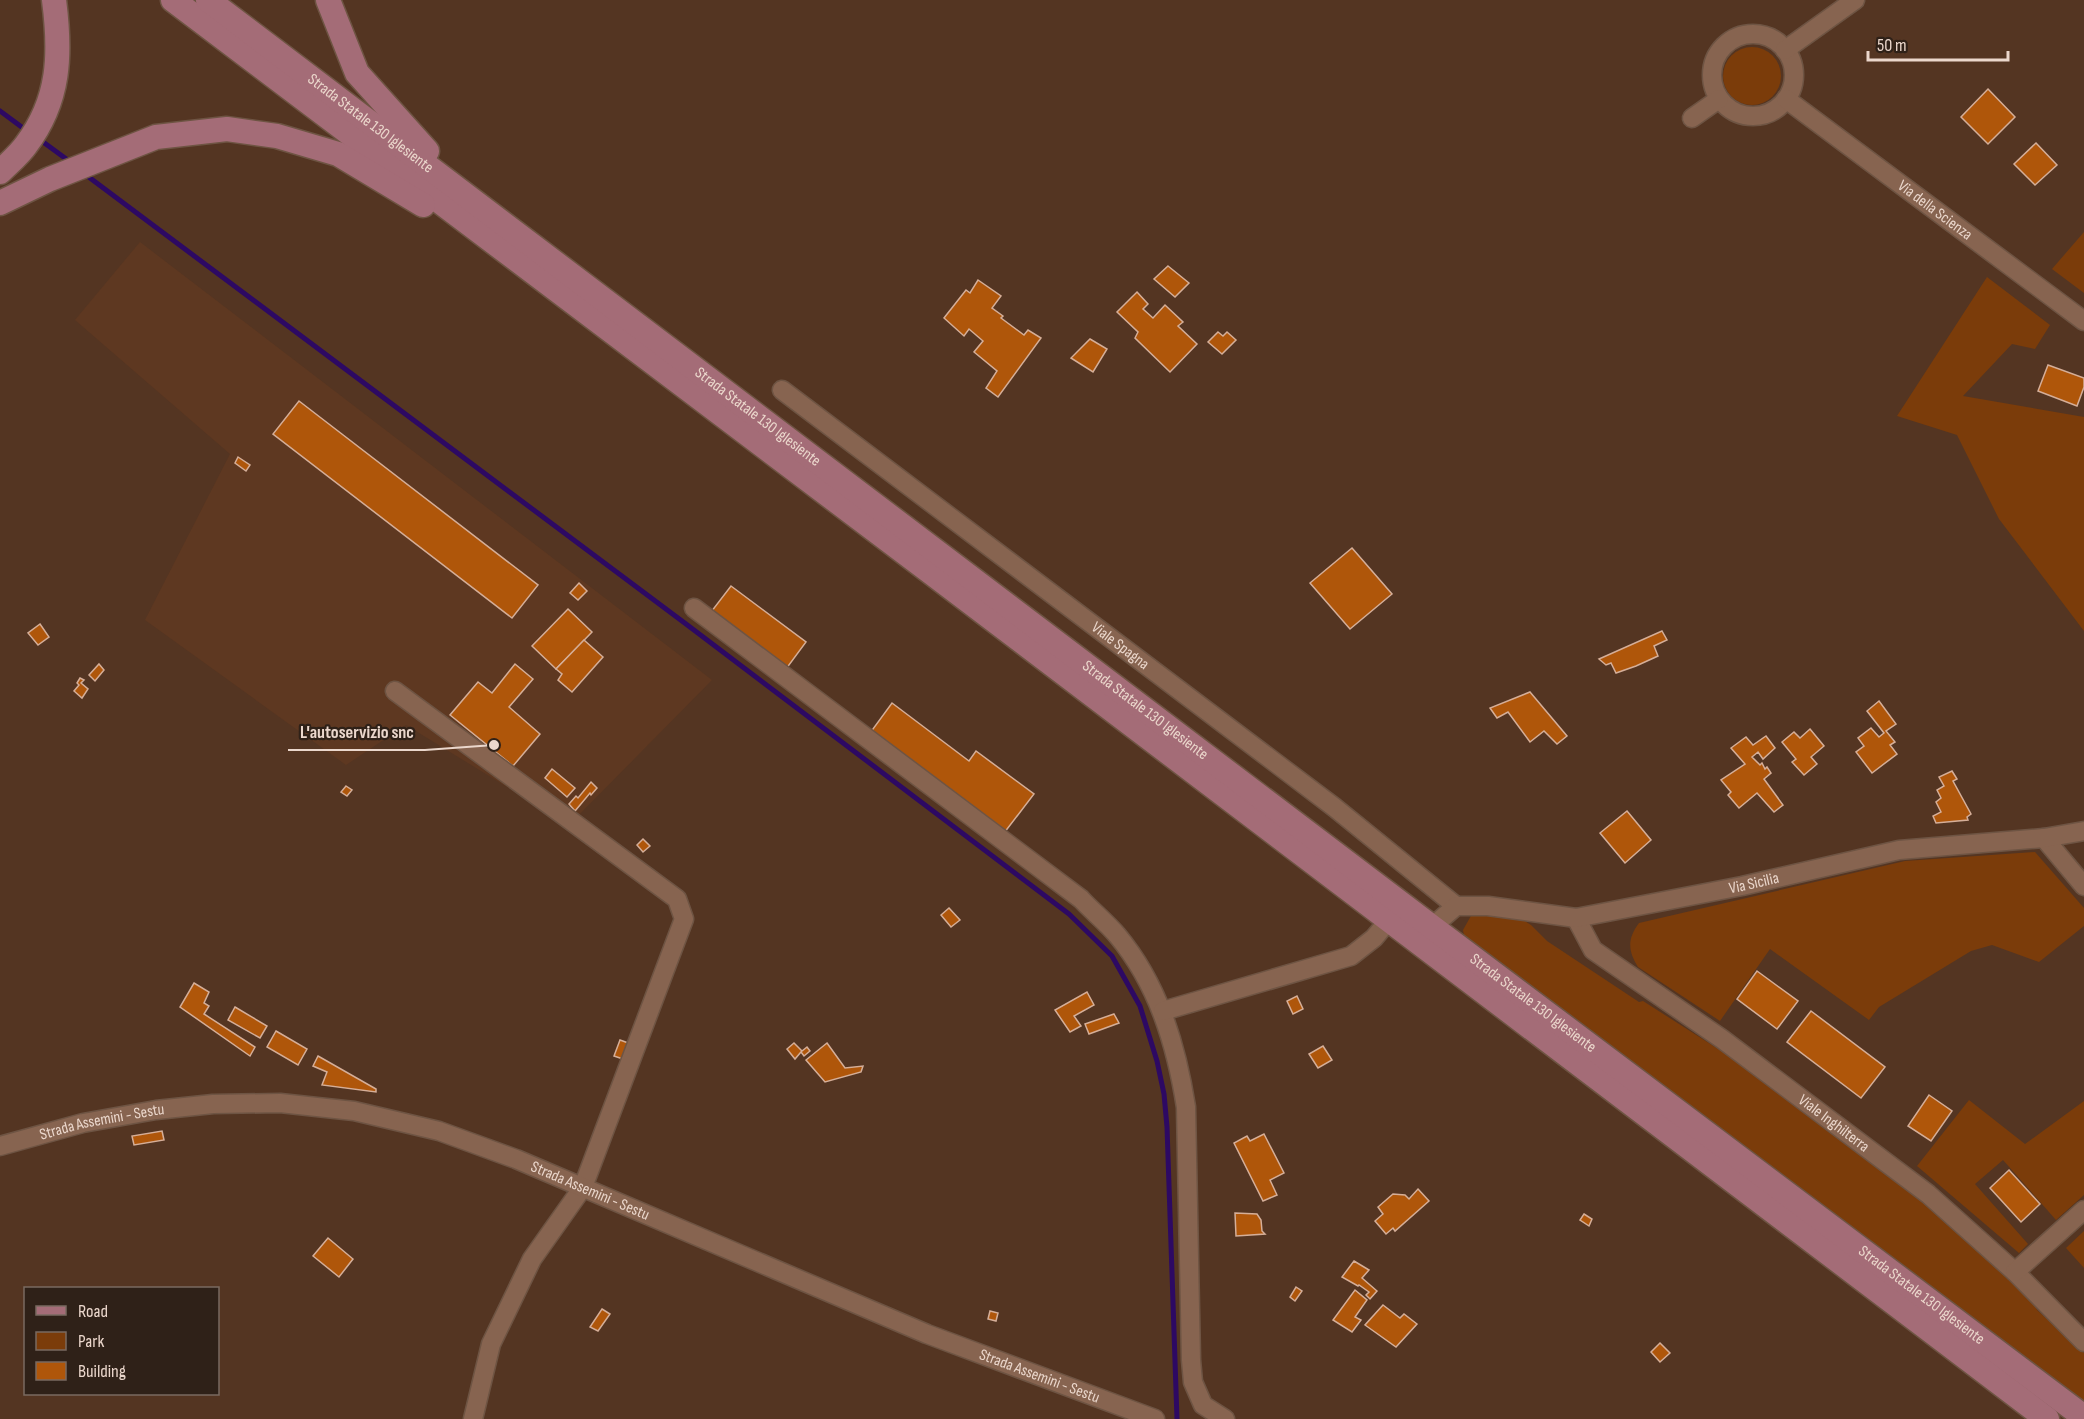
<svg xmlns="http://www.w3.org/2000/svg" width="2084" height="1419" font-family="'Sofia Sans Condensed',sans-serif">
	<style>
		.built { fill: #5e3821 }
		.green { fill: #7b3c0a }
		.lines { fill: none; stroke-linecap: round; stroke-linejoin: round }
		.stream { stroke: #2d0963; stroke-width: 5 }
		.building { fill: #af560a; stroke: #d5ae98; stroke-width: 1.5 }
		.minor-casing { stroke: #6e5443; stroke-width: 21 }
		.major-casing { stroke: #6e5443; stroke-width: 27 }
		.minor { stroke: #876450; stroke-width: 18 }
		.major { stroke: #a46c77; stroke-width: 24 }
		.labels { text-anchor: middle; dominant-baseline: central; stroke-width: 4.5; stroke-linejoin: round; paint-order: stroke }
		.street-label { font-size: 16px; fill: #ebd7cc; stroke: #2f2118 }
		.leader { fill: none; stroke: #ebd7cc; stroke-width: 2 }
		.callout-dot { fill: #ebd7cc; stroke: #2f2118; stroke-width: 2 }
		.callout-label { font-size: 18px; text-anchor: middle; font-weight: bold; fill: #ebd7cc; stroke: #2f2118; stroke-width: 4.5; stroke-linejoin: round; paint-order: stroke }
	</style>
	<rect width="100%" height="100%" fill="#543522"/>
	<polygon class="built" points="140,242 712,680 569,825 406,725 346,765 145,620 230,454 75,320"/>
	<g class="green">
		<circle cx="1752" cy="76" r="29"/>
		<polygon points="2084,232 2084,293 2052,269"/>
		<polygon points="1987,277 2050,325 2035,349 2012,344 1963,396 2084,417 2084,631 1999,519 1957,435 1897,416"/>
		<path d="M2035,852L2084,908V926L2039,962L1992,945L1971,951L1879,1007L1869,1020L1770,949L1720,1021L1638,967C1628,951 1627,939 1639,923L1905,861Z"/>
		<polygon points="1489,913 1520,918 1531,925 1547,941 1639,1002 1643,1001 1737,1061 1903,1186 2012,1276 2031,1296 2037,1310 2084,1353 2084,1404 1465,940 1463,930 1472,914"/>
		<polygon points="1969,1100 2025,1144 2084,1101 2084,1195 2056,1220 2003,1160 1975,1184 2028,1244 2019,1253 1917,1166"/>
		<polygon points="2084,1231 2084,1268 2066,1248"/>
	</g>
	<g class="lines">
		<g class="stream">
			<polyline points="0,111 23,128"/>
			<polyline points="39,139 69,161"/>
			<polyline points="86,175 686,624 1069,914 1112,956 1140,1006 1157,1061 1164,1094 1167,1127 1177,1419"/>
		</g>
	</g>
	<g class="building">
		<polygon points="1988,89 2015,117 1988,144 1961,117"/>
		<polygon points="2036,143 2057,165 2035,185 2014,164"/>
		<polygon points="1168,266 1189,283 1175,297 1154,279"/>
		<polygon points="978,280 1001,296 992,308 1003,316 1001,318 1024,335 1028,330 1041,338 998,397 986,388 997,371 974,352 983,341 969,329 964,336 944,318 966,290 970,293"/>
		<polygon points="1137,292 1148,304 1143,309 1153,318 1165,305 1183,322 1178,326 1197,344 1170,372 1135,338 1138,332 1117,312"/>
		<polygon points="1218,332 1223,336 1227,332 1236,340 1222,354 1208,342"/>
		<polygon points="1090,339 1107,349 1093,372 1071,358"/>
		<polygon points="2048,365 2084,378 2084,387 2077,406 2038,391"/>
		<polygon points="299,401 538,585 512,618 273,434"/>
		<polygon points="238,457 250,465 246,471 235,463"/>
		<polygon points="1352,548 1392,594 1350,629 1310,583"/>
		<polygon points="579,583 587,591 578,600 570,593"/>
		<polygon points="731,586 806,642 786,669 711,612"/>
		<polygon points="568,609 592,632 556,669 532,646"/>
		<polygon points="40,624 49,637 38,645 28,633"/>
		<polygon points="1662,631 1667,640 1654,646 1658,656 1636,666 1616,673 1611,663 1606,665 1599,659"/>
		<polygon points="584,640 603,657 572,692 558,680 562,674 556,669"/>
		<polygon points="99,664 104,670 95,681 89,675"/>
		<polygon points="515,664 533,679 509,707 540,734 513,766 450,715 478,682 492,693"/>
		<polygon points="80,678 84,680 81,683 88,689 82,698 74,691 79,685 77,683"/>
		<polygon points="1530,692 1567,736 1557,744 1544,731 1530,742 1508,712 1497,718 1490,708"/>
		<polygon points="1879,701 1896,724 1886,731 1895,742 1890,745 1897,754 1872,773 1856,752 1864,746 1858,738 1871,728 1879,737 1884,733 1867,711"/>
		<polygon points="892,703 969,761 976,751 1034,794 1001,837 870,733"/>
		<polygon points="1810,729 1824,746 1811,757 1817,764 1804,775 1792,762 1796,759 1782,742 1794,732 1800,738"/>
		<polygon points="1766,736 1775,748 1763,759 1758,752 1752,757 1760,765 1762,763 1765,769 1767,767 1771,773 1764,779 1783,805 1774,812 1757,793 1739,808 1728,795 1731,792 1721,780 1745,764 1731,748 1746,737 1753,745"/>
		<polygon points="552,769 575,788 567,797 545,778"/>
		<polygon points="1952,771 1957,779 1953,781 1971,814 1967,817 1968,820 1936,823 1933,816 1941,812 1936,802 1941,798 1937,790 1944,786 1939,777"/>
		<polygon points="591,782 597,788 591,795 590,793 575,811 569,804 576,796 578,798"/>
		<polygon points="346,786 352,790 347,796 341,792"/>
		<polygon points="1627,811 1651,840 1625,863 1600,833"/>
		<polygon points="643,839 650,846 643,852 637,845"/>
		<polygon points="949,908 960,920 951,927 941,915"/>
		<polygon points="1757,971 1798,1001 1777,1029 1737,999"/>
		<polygon points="194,983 209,992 204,1003 209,1006 204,1014 255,1047 250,1056 180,1007"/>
		<polygon points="1087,992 1094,1005 1074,1016 1081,1026 1070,1032 1055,1010"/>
		<polygon points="1297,996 1303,1009 1293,1014 1287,1001"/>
		<polygon points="235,1007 267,1026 260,1038 228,1020"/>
		<polygon points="1811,1011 1885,1067 1861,1098 1787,1042"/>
		<polygon points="1114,1014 1119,1023 1089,1034 1085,1024"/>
		<polygon points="276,1031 307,1049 298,1065 267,1047"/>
		<polygon points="620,1040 631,1044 626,1060 614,1056"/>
		<polygon points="794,1043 802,1051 807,1047 810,1051 804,1056 801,1052 795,1059 787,1049"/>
		<polygon points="827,1043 845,1068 863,1066 861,1072 825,1082 806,1060"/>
		<polygon points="1323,1046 1332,1060 1318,1068 1309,1054"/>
		<polygon points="318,1056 376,1089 376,1092 322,1085 327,1072 313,1066"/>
		<polygon points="1929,1095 1952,1111 1931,1141 1908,1126"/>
		<polygon points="162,1131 164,1140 134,1145 132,1136"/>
		<polygon points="1264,1134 1284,1173 1270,1180 1277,1195 1263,1201 1234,1143 1247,1136 1250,1141"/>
		<polygon points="2009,1170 2040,1204 2021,1222 1990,1188"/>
		<polygon points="1418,1189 1429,1201 1395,1231 1393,1228 1386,1234 1375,1221 1383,1214 1378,1207 1393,1194 1405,1195 1409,1199"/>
		<polygon points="1235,1213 1257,1214 1261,1220 1262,1231 1265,1234 1236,1236"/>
		<polygon points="1584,1214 1592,1219 1589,1226 1580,1220"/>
		<polygon points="328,1238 353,1259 339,1277 313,1256"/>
		<polygon points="1354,1261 1369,1270 1362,1278 1377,1291 1370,1299 1366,1295 1369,1292 1359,1285 1358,1286 1342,1277"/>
		<polygon points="1296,1287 1302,1291 1295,1301 1290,1297"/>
		<polygon points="1355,1290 1367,1300 1355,1317 1361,1320 1352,1332 1333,1320"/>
		<polygon points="1383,1305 1400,1318 1404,1314 1417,1324 1396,1347 1365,1325"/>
		<polygon points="602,1309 610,1314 598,1331 590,1327"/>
		<polygon points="990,1311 998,1313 996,1321 988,1319"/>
		<polygon points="1660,1343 1670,1353 1660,1362 1651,1352"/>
	</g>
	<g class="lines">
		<g class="minor-casing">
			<g id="minor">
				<circle cx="1753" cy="75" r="41"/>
				<polyline points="1785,50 1855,0"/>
				<path id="s1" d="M1786,99L2084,321"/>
				<polyline points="1692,118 1719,99"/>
				<path id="s2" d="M782,390L1334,807L1456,906"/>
				<path d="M694,608L1081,899C1092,911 1106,922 1117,935C1158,984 1176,1044 1186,1107L1191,1360L1193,1382L1203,1405L1225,1419"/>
				<polyline points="395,691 677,899 684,919 583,1187 532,1259 491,1344 473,1419"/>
				<polyline points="2044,838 2084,886"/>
				<path id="s3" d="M1576,918L1593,950L1722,1039L1928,1194L2015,1272L2084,1342"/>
				<path id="s4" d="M1432,927L1456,906H1488L1576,918L1742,886L1899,850L2044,838L2084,831"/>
				<polyline points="1163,1011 1351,956 1374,938 1389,920"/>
				<path id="s5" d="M0,1146L83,1123L156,1110L213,1104L280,1103L354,1111L439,1131L516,1159L927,1334L1155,1419"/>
				<polyline points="2015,1272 2084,1210"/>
			</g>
		</g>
		<g class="major-casing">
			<g id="major">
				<path d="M173,0C799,471 1423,946 2047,1419"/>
				<path id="s6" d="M208,0L1432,927L2084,1417"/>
				<polyline points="328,0 357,73 427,151"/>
				<path d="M0,172C9,163 19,155 26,145C60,100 61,54 54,0"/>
				<polyline points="0,203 50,179 156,137 227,129 277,136 338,154 423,205"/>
			</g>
		</g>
		<use href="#minor" class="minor"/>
		<use href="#major" class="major"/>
	</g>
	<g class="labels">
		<g class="street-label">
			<text stroke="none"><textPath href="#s6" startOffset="204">Strada Statale 130 Iglesiente</textPath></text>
			<text stroke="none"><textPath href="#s1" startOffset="186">Via della Scienza</textPath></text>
			<text stroke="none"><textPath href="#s6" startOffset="690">Strada Statale 130 Iglesiente</textPath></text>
			<text stroke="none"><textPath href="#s2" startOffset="424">Viale Spagna</textPath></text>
			<text stroke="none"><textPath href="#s6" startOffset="1176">Strada Statale 130 Iglesiente</textPath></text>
			<text stroke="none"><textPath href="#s4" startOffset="334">Via Sicilia</textPath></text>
			<text stroke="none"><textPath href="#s6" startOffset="1662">Strada Statale 130 Iglesiente</textPath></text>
			<text stroke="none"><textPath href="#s5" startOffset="105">Strada Assemini - Sestu</textPath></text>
			<text stroke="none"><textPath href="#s3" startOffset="333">Viale Inghilterra</textPath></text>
			<text stroke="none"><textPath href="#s5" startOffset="609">Strada Assemini - Sestu</textPath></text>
			<text stroke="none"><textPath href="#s6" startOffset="2148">Strada Statale 130 Iglesiente</textPath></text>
			<text stroke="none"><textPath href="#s5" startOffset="1095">Strada Assemini - Sestu</textPath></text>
		</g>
	</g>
	<path class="leader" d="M494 745L425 750H288"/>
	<circle class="callout-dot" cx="494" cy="745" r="6"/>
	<g class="callout-label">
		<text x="357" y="738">L'autoservizio snc</text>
	</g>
	<rect x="24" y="1287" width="195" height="108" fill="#2f2118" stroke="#7a6a60" stroke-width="1.5"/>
	<rect x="36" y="1306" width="30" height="9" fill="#a46c77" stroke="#7a6a60" stroke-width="1.5"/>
	<text x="78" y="1317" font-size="18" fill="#ebd7cc">Road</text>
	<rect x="36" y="1332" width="30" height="18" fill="#7b3c0a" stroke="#7a6a60" stroke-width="1.5"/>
	<text x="78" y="1347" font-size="18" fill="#ebd7cc">Park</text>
	<rect x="36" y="1362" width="30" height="18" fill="#af560a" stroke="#7a6a60" stroke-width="1.5"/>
	<text x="78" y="1377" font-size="18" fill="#ebd7cc">Building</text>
	<path d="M1868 51v9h140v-9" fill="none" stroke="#ebd7cc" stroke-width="3"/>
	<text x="1877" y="51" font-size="18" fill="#ebd7cc" stroke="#2f2118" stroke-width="4.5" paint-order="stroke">50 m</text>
</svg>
